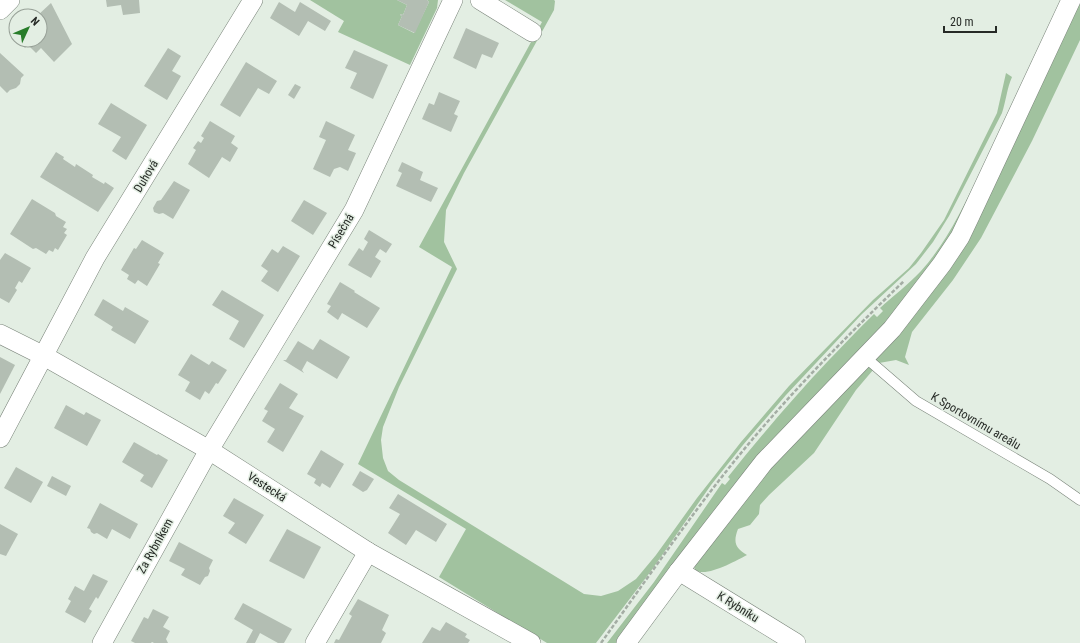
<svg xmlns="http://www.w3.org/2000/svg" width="1080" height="643" font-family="'Roboto Condensed',sans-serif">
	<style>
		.green { fill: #a1c29f }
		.building { fill: #b3beb3 }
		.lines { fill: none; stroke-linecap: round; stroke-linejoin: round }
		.lane-casing { stroke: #7b857b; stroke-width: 11 }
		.street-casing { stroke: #7b857b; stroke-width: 20 }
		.path { stroke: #a4ada4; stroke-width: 2.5; stroke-dasharray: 4 2; stroke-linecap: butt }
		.lane { stroke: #fff; stroke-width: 10 }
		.street { stroke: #fff; stroke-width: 19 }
		.labels { text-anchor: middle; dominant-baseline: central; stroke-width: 3; stroke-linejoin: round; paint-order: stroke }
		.street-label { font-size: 12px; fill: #262a26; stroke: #e3eee3 }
	</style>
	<rect width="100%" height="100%" fill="#e3eee3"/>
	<g class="green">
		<polygon points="310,0 397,0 407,5 403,15 401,14 400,15 402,16 398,25 414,33 429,2 427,0 438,0 437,8 410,65 338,32 344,21"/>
		<path d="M505,0H554L555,1L554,10L464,173L446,210L444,242L457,269L399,387L383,427L381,440L383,458L388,471L399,480L584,594L601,596L618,591L636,579L656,555L697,498L741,442L789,386L873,300L909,268L921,253L944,220L997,113L1006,73L1012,77C1007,88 1006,101 1002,113L949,216L933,242L916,264L862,314L786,395L743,445L711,485L651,571L596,643H547L439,577L466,529L358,464L452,267L419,247L542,22Z"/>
		<path d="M1080,0V40L1032,141L981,238L953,280L912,332L905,357L909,365L896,360L879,363L856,390L814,453L769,495L760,505L759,514L750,525L738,529C733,542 735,548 747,555C735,561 706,578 695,570L694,565L753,486L899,327Z"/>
		<path d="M980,173L953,232L918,283L618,643H607L654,582L722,483L725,485L730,479L728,477C760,437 793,398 829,360C844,345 858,329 874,314L877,317L883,311L880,308C893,296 909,284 921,271C947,242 963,207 980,173Z"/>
	</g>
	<g class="building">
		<polygon points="106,0 139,0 140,13 123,15 121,5 107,7"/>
		<polygon points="397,0 427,0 429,2 415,33 398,25 402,16 400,15 401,14 403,15 407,5"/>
		<polygon points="279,2 295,12 300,2 331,21 325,31 308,21 299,36 270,18"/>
		<polygon points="51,3 72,44 54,62 41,48 36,53 28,45 25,48 17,40 40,40 40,16 37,16"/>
		<polygon points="466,28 499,43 492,58 482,54 476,69 453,58"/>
		<polygon points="168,48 181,56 172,71 181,76 167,100 144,86"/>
		<polygon points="354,50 388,65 373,99 350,88 357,73 345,68"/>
		<polygon points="0,53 24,75 21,78 20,84 16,88 10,90 7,93 0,86"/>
		<polygon points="246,62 277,81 269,94 258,88 240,117 220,105"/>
		<polygon points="295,84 301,87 294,99 288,95"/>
		<polygon points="439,92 460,101 454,114 458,116 451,132 422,119 429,103 434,105"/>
		<polygon points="111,103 147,125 126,160 112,151 121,137 98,124"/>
		<polygon points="210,121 235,136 231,143 238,148 230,162 222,157 209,178 188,164 196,150 193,148 198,141 201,143 204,138 201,136"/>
		<polygon points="326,121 355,135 348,150 356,153 348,171 340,167 334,169 330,177 313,169 326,140 319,137"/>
		<polygon points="56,152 64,157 63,159 75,167 76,164 93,175 92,177 104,184 105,182 114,188 98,212 40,177"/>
		<polygon points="402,162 423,172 420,180 438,188 431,202 396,186 402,173 398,171"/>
		<polygon points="174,181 190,190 173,219 163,213 159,214 154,212 153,208 157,201 161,200"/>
		<polygon points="32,199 55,213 56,216 66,222 63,227 67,229 64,233 67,235 58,250 55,248 53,252 49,250 46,254 36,248 33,249 10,234"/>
		<polygon points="304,200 327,213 313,235 291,221"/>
		<polygon points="369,230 392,244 386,253 380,249 375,257 381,261 371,278 348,265 359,248 363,251 368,242 364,239"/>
		<polygon points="142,240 164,253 158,263 160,264 147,286 138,280 135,284 127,279 129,275 121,270 134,248 136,249"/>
		<polygon points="283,246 300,256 278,292 261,281 268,271 261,266 272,249 278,253"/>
		<polygon points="5,253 31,268 22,283 19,281 15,288 17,290 9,303 0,298 0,260"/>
		<polygon points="340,282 355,291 354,292 380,308 367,328 342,313 338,320 327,312 331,306 327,304"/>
		<polygon points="222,290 264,315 244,348 229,339 239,321 212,305"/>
		<polygon points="103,299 123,311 125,307 149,321 135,344 111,330 113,327 94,315"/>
		<polygon points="320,339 350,357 337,379 307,361 302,370 304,373 283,360 286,360 298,341 313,350"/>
		<polygon points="191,354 209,365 212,361 227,370 218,384 216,383 209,394 205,391 200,400 185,391 190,382 178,375"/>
		<polygon points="0,357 15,365 0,394"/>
		<polygon points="280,383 298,394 289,408 304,416 283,452 267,442 275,429 262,421 268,411 264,409"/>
		<polygon points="66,405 84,415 86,412 101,420 87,446 54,428"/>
		<polygon points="134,442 157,455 158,454 168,460 152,488 140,481 144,475 122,462"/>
		<polygon points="321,450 344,464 330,488 322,483 320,487 314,483 316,479 307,474"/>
		<polygon points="16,467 43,482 31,503 4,488"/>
		<polygon points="360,471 374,479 367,490 363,492 352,485"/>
		<polygon points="52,476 71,486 66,496 47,486"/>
		<polygon points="398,494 447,524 436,542 416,530 406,545 388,533 400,514 389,508"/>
		<polygon points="234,498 264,515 246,544 228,533 235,523 223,516"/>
		<polygon points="100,503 138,524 130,539 112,529 107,539 97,533 94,534 91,532 90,529 87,528"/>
		<polygon points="0,524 18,534 6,556 0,554"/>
		<polygon points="287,529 321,547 304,579 269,561"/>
		<polygon points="179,542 213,560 209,568 210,571 208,576 205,577 200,585 181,575 185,569 169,561"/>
		<polygon points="93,574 108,581 98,599 96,597 89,609 92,611 85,623 65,612 71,601 68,599 75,586 84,591"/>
		<polygon points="358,599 389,615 382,630 386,633 381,643 334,643 336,639 339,640 352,616 349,614"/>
		<polygon points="243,603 292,629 284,643 278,643 260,633 255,643 246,643 253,630 234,619"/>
		<polygon points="153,609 169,617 163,627 170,631 166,639 168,643 154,643 152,642 151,643 135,643 131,641 144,617 148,619"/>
		<polygon points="446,622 467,634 465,637 470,640 468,643 422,643 432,627 440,631"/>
	</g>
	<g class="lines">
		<g class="lane-casing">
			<polyline id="lane" points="865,357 916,401 1050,479 1080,500"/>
		</g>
		<g class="street-casing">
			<g id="street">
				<polyline points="480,0 532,32"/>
				<polyline points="0,10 10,0"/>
				<polyline points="0,334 44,356 209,450 368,552 531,643"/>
				<polyline points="0,438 95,258 253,0"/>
				<polyline points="679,571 796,643"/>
				<polyline points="102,643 209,450 354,210 453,0"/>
				<polyline points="315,643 368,552"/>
				<polyline points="626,643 679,571 764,462 892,329 942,264 960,237 970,216 1071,0"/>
			</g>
		</g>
		<path class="path" d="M601,643C650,575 697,505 751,441C799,384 851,332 904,281"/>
		<use href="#lane" class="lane"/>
		<use href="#street" class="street"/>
	</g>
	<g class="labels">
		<g class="street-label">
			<text transform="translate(146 176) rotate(-59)">Duhová</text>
			<text transform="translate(341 231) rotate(-59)">Písečná</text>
			<text transform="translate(976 421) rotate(30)">K Sportovnímu areálu</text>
			<text transform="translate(267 487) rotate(33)">Vestecká</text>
			<text transform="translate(155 546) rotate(-61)">Za Rybníkem</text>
			<text transform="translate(738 607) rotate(32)">K Rybníku</text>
		</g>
	</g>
	<g transform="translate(28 28) rotate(46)"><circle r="19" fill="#e3eee3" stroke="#97a097"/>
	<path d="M0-3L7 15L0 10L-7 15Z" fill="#287d2a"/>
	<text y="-6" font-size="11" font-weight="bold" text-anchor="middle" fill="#262a26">N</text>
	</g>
	<path d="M944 26v6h52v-6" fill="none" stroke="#262a26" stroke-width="2"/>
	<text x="950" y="26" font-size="12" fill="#262a26" stroke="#e3eee3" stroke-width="3" paint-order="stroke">20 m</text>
</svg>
